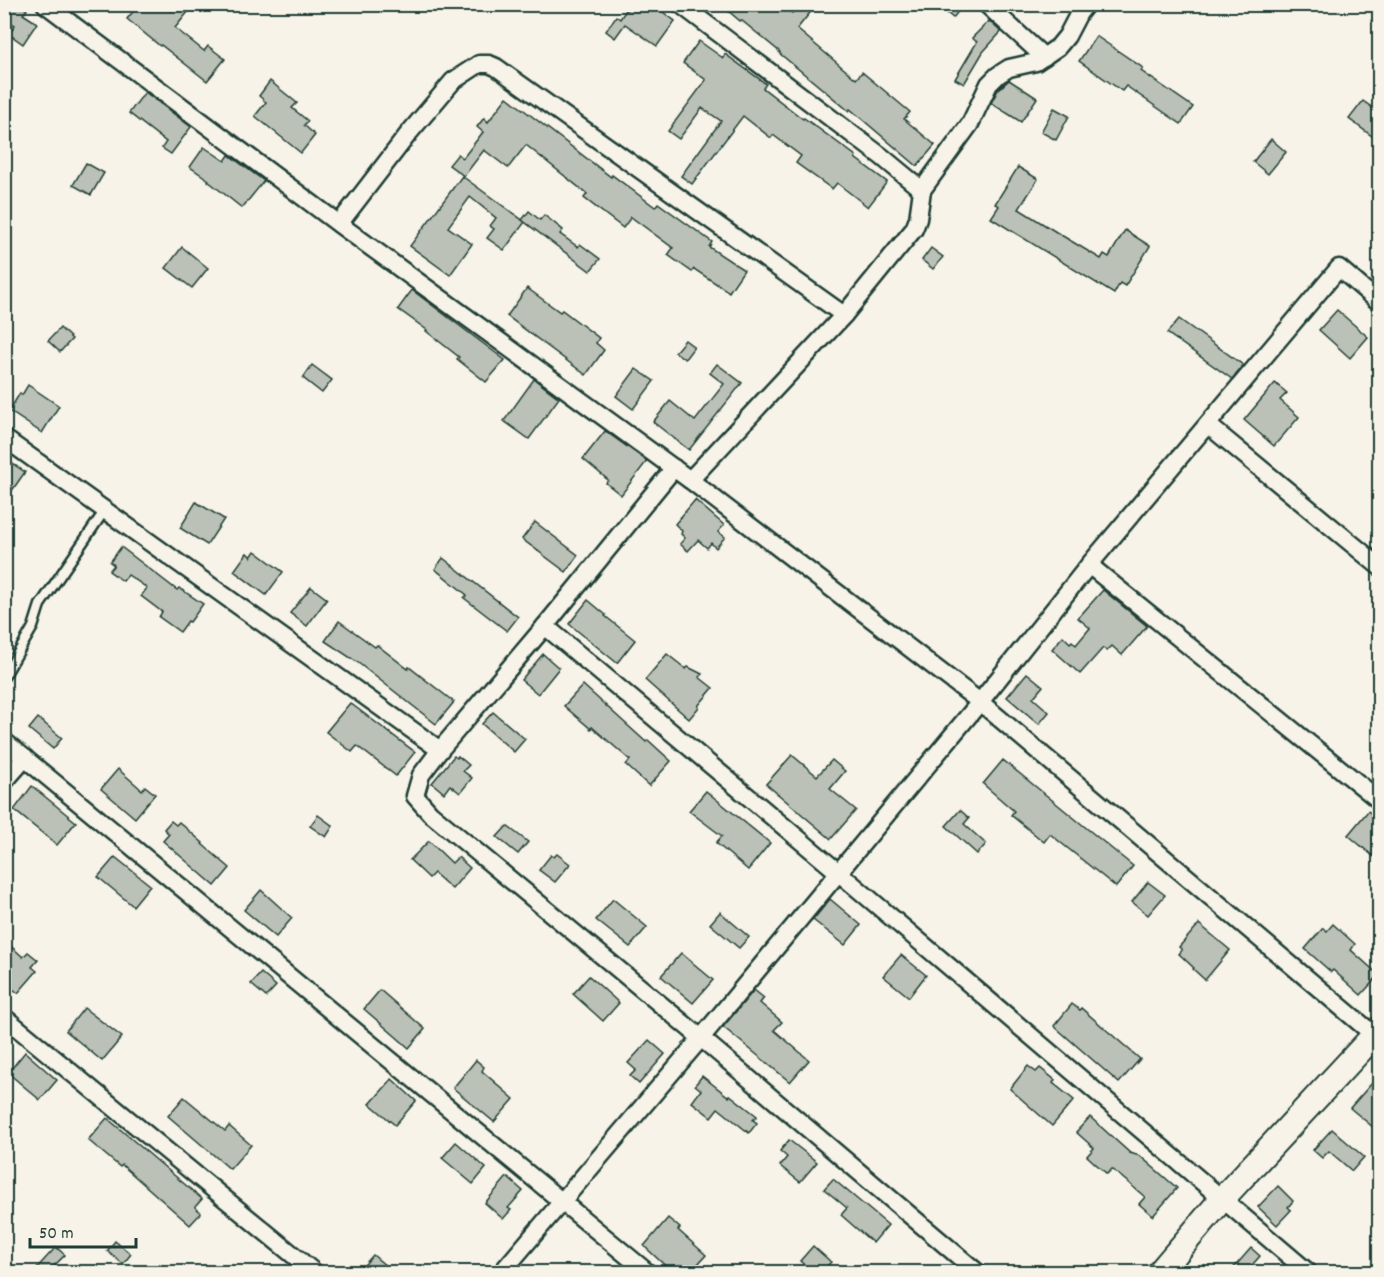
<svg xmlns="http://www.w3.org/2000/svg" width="1384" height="1277" font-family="Dekko,sans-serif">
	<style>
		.building { fill: #bbc1b6; stroke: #1f3d34; stroke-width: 1.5 }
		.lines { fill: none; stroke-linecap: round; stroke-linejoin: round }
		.lane-casing { stroke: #1f3d34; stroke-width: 13 }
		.street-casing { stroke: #1f3d34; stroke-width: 21 }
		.secondary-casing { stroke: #1f3d34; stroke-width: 28 }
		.lane { stroke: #f7f3e8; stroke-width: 8 }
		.street { stroke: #f7f3e8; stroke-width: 16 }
		.secondary { stroke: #f7f3e8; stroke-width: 24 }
	</style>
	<rect width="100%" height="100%" fill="#f7f3e8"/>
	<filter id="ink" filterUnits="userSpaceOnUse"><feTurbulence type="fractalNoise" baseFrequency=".0167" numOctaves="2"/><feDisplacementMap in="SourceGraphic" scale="12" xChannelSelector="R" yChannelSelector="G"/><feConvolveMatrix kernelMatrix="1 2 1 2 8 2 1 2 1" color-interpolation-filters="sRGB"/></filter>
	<g filter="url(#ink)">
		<g class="building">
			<polygon points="4,4 18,4 27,10 23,14 37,23 23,44 9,34 15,25 4,18"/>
			<polygon points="139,4 164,4 172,11 177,4 179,4 188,12 175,28 204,51 208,46 225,59 207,81 161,45 160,46 127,19"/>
			<polygon points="630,4 652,4 675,21 657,46 625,24 615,38 606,31 616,16 620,19"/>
			<polygon points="720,4 782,4 792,13 799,4 817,4 797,29 856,79 862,72 910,112 904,119 935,145 917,166 850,109 849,111 779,53 780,52 741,20 740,21"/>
			<polygon points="936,4 964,4 953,18"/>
			<polygon points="989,21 1001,32 983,52 964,84 955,79 977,42 972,38"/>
			<polygon points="1096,36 1143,68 1141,71 1193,107 1181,124 1126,86 1122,91 1079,61"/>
			<polygon points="699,41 723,58 725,54 766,84 763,88 803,119 804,118 856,156 855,158 887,182 868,207 837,183 832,189 796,163 801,156 773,135 771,138 743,116 692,184 681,176 721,121 702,108 679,139 668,131 706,80 683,63"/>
			<polygon points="1009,80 1037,98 1021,122 991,103 998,90"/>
			<polygon points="270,81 297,103 292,108 308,121 304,125 315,135 301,153 255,116 266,102 259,96"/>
			<polygon points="145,92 191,127 171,154 162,148 166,142 129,113"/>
			<polygon points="507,97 611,177 612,175 655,207 658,203 712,242 709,247 744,270 729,292 694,269 692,272 668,255 673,248 631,217 623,228 584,198 587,194 526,145 508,168 484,150 464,176 449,165 458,154 463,158 483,132 477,127 484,118 488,122"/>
			<polygon points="1363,101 1380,113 1380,142 1349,119"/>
			<polygon points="1054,108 1069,116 1056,140 1041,132"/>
			<polygon points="1271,139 1286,152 1268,174 1253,162"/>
			<polygon points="204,147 225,161 229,155 264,181 242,208 208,181 209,180 190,167"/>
			<polygon points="86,163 104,173 91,195 73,185"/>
			<polygon points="1018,167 1038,179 1019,209 1061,235 1101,259 1104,254 1109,257 1125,230 1150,246 1125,286 1120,283 1114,294 991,218 999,206 995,204"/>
			<polygon points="462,176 525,222 504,250 487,238 494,229 490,226 496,218 470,197 448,227 472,244 450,275 410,246"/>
			<polygon points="529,211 540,220 544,215 563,230 560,234 578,247 580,244 600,259 590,271 522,220"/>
			<polygon points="182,247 208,268 192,288 166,268"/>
			<polygon points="931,248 943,257 933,269 922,260"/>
			<polygon points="527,288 560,312 562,310 599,338 596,343 604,350 586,375 507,316"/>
			<polygon points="412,290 505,360 486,382 457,359 459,357 426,331 427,330 398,309"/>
			<polygon points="1337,310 1368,337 1350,358 1319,330"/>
			<polygon points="1179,319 1243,365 1232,379 1167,333"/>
			<polygon points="60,328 72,339 60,352 48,341"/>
			<polygon points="685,340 694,347 685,359 675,352"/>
			<polygon points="717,364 742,383 689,450 653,422 670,401 695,421 724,384 710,373"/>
			<polygon points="312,365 332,380 322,393 303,378"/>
			<polygon points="636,369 654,381 633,409 616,396"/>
			<polygon points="534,379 559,398 529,439 504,421"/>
			<polygon points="1275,383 1287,393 1280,400 1299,417 1274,446 1244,420"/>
			<polygon points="28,385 59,406 42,433 9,411 20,393 22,395"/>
			<polygon points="605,431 647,461 621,495 606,483 608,480 583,459"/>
			<polygon points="4,458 25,472 4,502"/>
			<polygon points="695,500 724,525 718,532 725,537 716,548 711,543 707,548 698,540 688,551 680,544 685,538 681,534 682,531 675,524"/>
			<polygon points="196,502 224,519 207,545 180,528"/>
			<polygon points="535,522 578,555 566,572 522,539"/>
			<polygon points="121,547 177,590 179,588 203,604 190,622 188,621 180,632 159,617 162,612 141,596 147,588 128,575 123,581 109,571 114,565 110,562"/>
			<polygon points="255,551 283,572 266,595 234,571 247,553 251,557"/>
			<polygon points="443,558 518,617 507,631 464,598 467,595 435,569"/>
			<polygon points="311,587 327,599 307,626 290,613"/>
			<polygon points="1103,590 1147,626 1122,655 1112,646 1107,651 1103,648 1080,674 1052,649 1063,636 1070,643 1072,641 1076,645 1090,628 1078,618"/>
			<polygon points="588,600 606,615 605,616 635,640 617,663 569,624"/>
			<polygon points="339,621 375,647 377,645 408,669 409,667 454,702 436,724 357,662 325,641"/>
			<polygon points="543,654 559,668 538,694 521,680"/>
			<polygon points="667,654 686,669 688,667 702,674 699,677 713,688 698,706 699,707 689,719 645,680"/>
			<polygon points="1027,673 1043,686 1033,698 1049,712 1039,724 1007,697"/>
			<polygon points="583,685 646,742 648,740 671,761 649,786 626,765 630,760 592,727 591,729 564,706"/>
			<polygon points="350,703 415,752 396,776 357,746 352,752 326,732"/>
			<polygon points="493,712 525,739 514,752 482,724"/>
			<polygon points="38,718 62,738 53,749 29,729"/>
			<polygon points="792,755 817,776 832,760 845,771 830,789 856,810 831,839 766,784"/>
			<polygon points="454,756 457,758 458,756 469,765 463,771 472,778 460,793 450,785 444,793 432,783"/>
			<polygon points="1003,760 1133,866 1116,887 1050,834 1044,842 1011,815 1014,811 983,784"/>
			<polygon points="118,769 142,790 145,786 155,794 135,818 101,789"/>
			<polygon points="32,786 76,822 57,845 14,810"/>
			<polygon points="706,791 770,843 748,870 716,843 722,836 689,811"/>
			<polygon points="960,810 969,818 964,824 986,844 977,854 946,826"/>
			<polygon points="1368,811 1380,821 1380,862 1348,835"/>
			<polygon points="318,815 333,826 326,837 310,826"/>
			<polygon points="171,821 176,825 179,822 203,843 202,844 230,868 215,886 163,841 169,834 164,829"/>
			<polygon points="507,826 528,842 518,854 497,837"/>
			<polygon points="429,841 452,863 458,857 470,868 452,889 434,873 429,878 410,860"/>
			<polygon points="557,854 570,864 555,882 539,870 551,855 554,857"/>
			<polygon points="115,857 150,885 133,906 98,877"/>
			<polygon points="1148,882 1165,895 1148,915 1132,902"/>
			<polygon points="261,890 292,918 276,937 244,910"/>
			<polygon points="613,899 647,927 630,947 596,920"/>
			<polygon points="830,899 861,925 845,945 813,920"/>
			<polygon points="720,912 749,937 739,948 710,924"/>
			<polygon points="1199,924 1230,950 1205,980 1193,969 1194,968 1179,954 1182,950 1179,947"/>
			<polygon points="1333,924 1355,944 1351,950 1379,975 1361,995 1333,970 1331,972 1305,949 1323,928 1327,931"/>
			<polygon points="4,940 23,957 28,952 38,960 32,967 37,971 18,993 4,982"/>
			<polygon points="681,953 713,980 693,1003 661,976"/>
			<polygon points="901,955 926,975 909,997 883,976"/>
			<polygon points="261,973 276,986 266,997 251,984"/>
			<polygon points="589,976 619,1003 603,1021 573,994"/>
			<polygon points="380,990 425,1029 409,1048 364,1009"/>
			<polygon points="754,990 764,998 760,1003 782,1022 774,1030 809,1060 790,1082 723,1027"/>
			<polygon points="1072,1004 1080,1010 1081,1008 1140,1059 1119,1083 1054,1026"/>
			<polygon points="84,1008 122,1037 102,1061 66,1031"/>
			<polygon points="649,1040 665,1054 639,1084 630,1076 636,1070 628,1063"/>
			<polygon points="25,1052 57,1080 40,1100 8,1073"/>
			<polygon points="476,1060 484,1067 482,1071 514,1099 494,1122 453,1088"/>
			<polygon points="1028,1066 1036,1072 1040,1068 1055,1080 1053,1083 1074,1100 1052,1126 1010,1089"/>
			<polygon points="1380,1074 1380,1133 1350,1108"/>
			<polygon points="702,1076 729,1097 730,1095 757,1116 753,1120 757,1123 749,1133 718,1108 711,1117 692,1102 701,1090 695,1085"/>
			<polygon points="392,1079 416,1101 395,1125 370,1104"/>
			<polygon points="184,1097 225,1131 229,1126 251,1145 230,1169 168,1116"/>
			<polygon points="1090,1117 1130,1153 1140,1156 1177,1188 1153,1216 1139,1204 1145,1197 1112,1169 1107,1174 1087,1156 1094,1148 1076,1132"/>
			<polygon points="107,1118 202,1199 195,1207 201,1213 190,1225 122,1165 120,1167 88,1140"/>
			<polygon points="1332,1129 1364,1157 1352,1171 1329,1151 1322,1158 1313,1150"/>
			<polygon points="789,1140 817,1162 800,1182 780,1166 787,1157 780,1151"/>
			<polygon points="456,1142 486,1168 473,1184 442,1158"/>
			<polygon points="507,1177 523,1191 508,1208 511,1210 503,1219 485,1203"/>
			<polygon points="833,1179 888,1225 873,1243 841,1215 847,1208 824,1189"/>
			<polygon points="1278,1186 1293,1201 1288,1207 1291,1210 1277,1225 1258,1207"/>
			<polygon points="668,1218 680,1228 678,1230 706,1255 698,1264 709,1272 672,1272 644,1246"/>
			<polygon points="115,1241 131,1254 123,1264 107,1251"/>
			<polygon points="813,1246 831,1262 821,1272 812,1272 800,1261"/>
			<polygon points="56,1247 65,1255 54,1266 61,1272 33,1272"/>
			<polygon points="1251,1248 1260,1256 1246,1272 1230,1272"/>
			<polygon points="373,1255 393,1272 358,1272"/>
		</g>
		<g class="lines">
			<g class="lane-casing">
				<polyline id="lane" points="4,677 33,627 40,605 105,510"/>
			</g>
			<g class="street-casing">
				<g id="street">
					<polyline points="45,4 343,227 690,480 980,702 1380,1040"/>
					<polyline points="680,4 881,156 922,190 918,219 914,229 844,315 690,480"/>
					<polyline points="986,4 1044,57"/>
					<polyline points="922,190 970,124 989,84 998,75 1009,68 1036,62 1058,47 1067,36 1079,13 1086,4"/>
					<polyline points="339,224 409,133 453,81 479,64 489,64 496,67 844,315"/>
					<polyline points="1208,425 1380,567"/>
					<polyline points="4,438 440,750"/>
					<polyline points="674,468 545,626 440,750 421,775 415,796 430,813 701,1038 977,1272"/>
					<polyline points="1089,565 1380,801"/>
					<polyline points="545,626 838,872 1308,1272"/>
					<polyline points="4,741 647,1272"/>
					<polyline points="4,782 25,758"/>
					<polyline points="4,1017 314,1272"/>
					<polyline points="502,1272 701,1038 980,702 1089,565 1339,268 1380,303"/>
				</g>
			</g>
			<g class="secondary-casing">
				<polyline id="secondary" points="1160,1272 1222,1199 1380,1029"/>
			</g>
			<use href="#lane" class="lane"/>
			<use href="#street" class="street"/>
			<use href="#secondary" class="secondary"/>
		</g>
	</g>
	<rect width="1384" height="1277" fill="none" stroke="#f7f3e8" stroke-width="24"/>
	<rect x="12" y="12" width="1360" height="1253" fill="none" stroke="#1f3d34" stroke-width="2" filter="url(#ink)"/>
	<path d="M30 1238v9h106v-9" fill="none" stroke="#1f3d34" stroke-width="3"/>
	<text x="39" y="1238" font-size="18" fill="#1f3d34" stroke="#f7f3e8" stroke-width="4.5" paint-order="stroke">50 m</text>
</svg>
